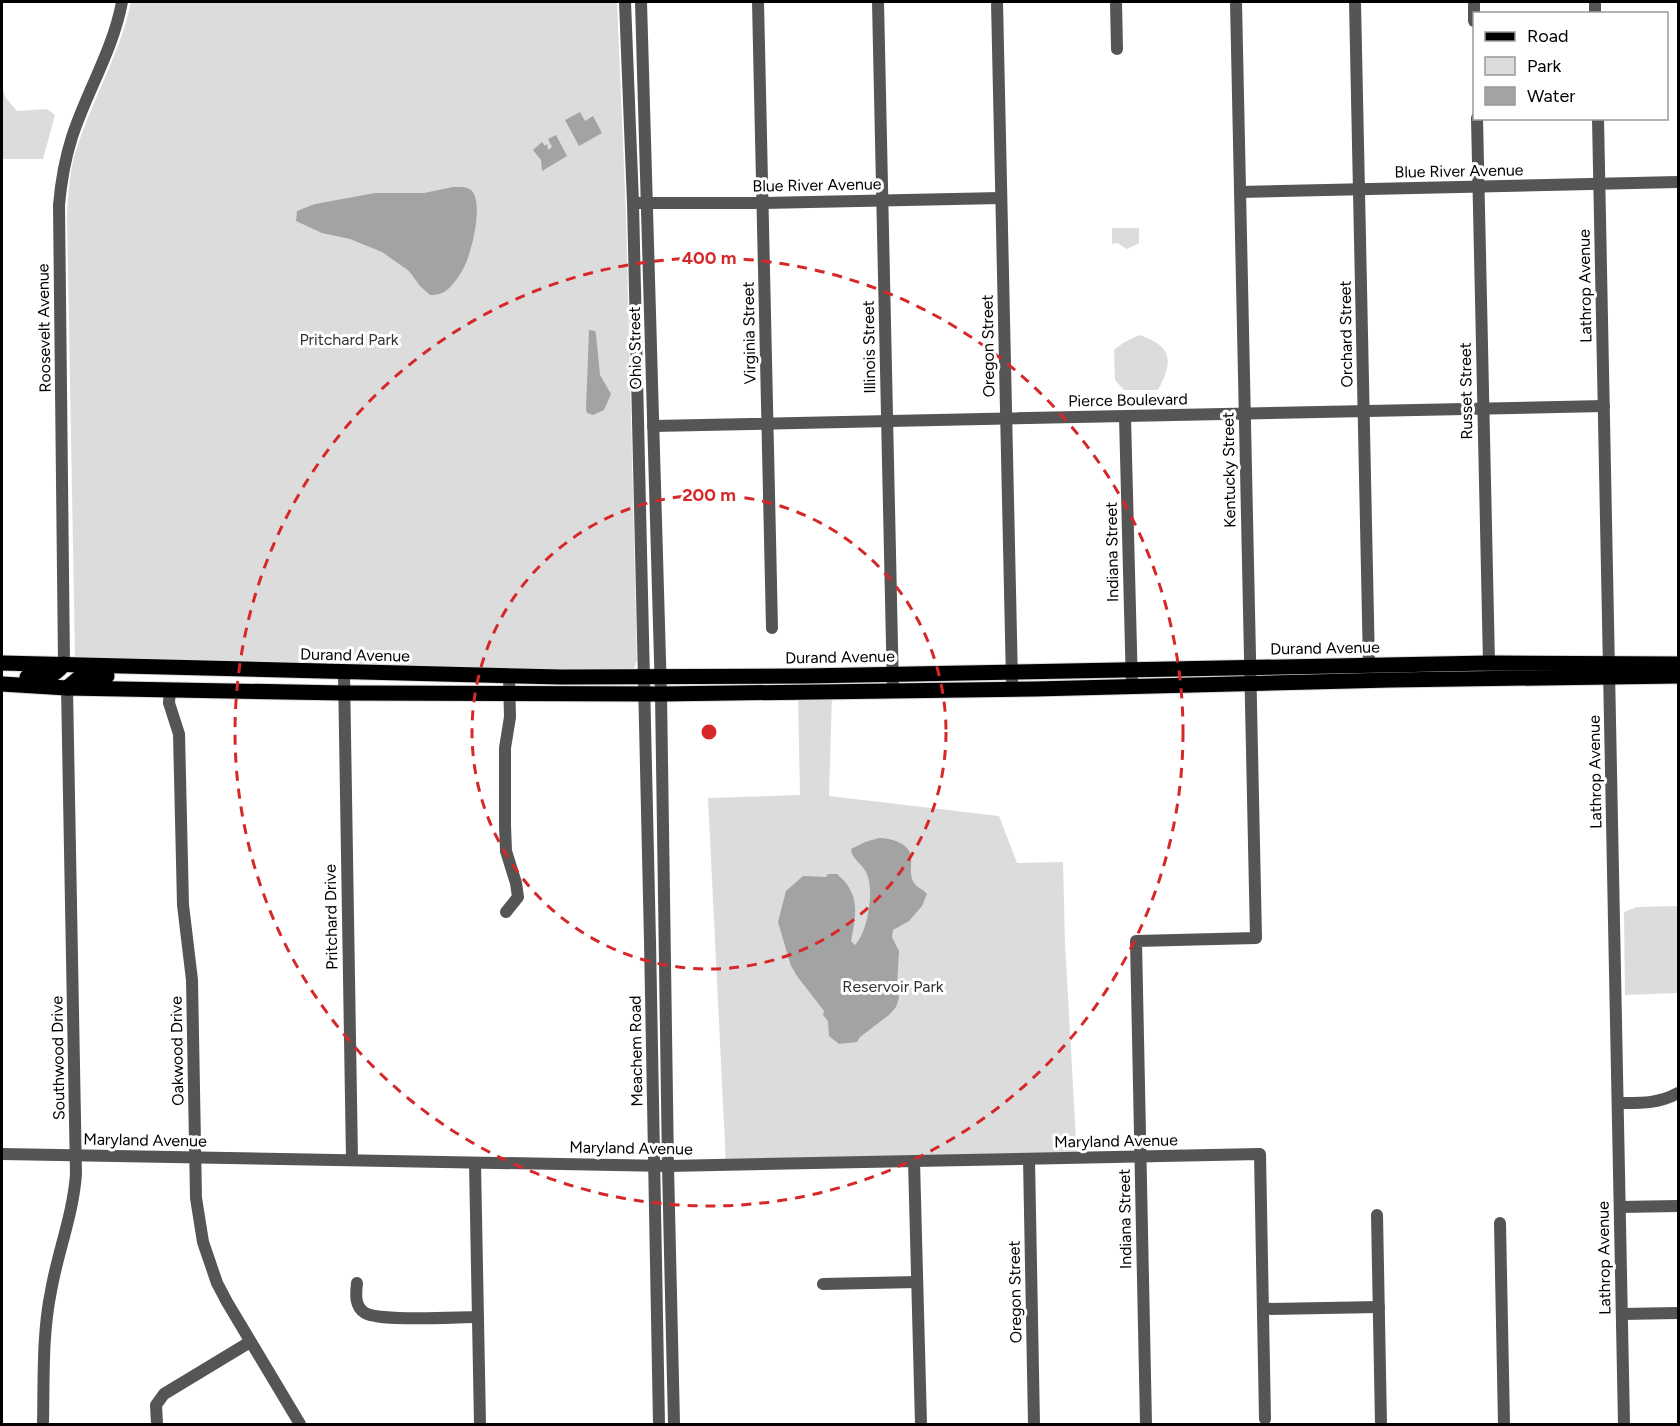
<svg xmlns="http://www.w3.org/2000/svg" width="1680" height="1426" font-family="Figtree,sans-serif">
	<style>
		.green { fill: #dcdcdc }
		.water { fill: #a3a3a3 }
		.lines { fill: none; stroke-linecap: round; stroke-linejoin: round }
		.major-casing { stroke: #dbdbdb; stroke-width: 17 }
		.minor { stroke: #555; stroke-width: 12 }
		.major { stroke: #000; stroke-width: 15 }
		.ring { fill: none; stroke: #d62828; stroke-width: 3; stroke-dasharray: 10 8 }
		.labels { text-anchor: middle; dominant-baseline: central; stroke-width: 6; stroke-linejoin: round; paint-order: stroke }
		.street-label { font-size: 16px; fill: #000; stroke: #fff }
		.park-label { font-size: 16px; fill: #333; stroke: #fff }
		.centre { fill: #d62828; stroke: #fff; stroke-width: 3 }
		.ring-label { font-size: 18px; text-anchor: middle; font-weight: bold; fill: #d62828; stroke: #fff; stroke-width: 6; stroke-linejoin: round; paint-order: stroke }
	</style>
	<rect width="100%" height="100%" fill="#fff"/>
	<g class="green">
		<path d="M131,2H617L626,214L637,660L634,668L627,671L88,661L78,659L75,656L67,216C68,198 69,179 73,161C88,106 119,58 131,2Z"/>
		<polygon points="2,85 5,97 17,111 47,109 55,115 43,159 2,159"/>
		<polygon points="1112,228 1139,228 1139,243 1127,249 1117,243 1112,244"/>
		<path d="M1139,335C1172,346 1174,360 1158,390H1124L1115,380L1114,350L1123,343Z"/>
		<polygon points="832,696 829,796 999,816 1017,863 1063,862 1065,943 1077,1158 726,1165 708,798 800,795 798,698"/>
		<polygon points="1678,906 1678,993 1625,995 1624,912 1637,907"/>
	</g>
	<g class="water">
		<polygon points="580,112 585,121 593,116 602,133 579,146 565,120"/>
		<polygon points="556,135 567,156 542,171 541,160 533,150 542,142 545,146 547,144 548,150 552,147 548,139"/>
		<path d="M453,187C459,187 466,186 471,190C484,202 472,249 466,263C462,272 455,283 447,290C442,294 436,295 430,295L420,286L409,271L382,252L350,239L322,233L296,221L297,211L315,204L375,193H424Z"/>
		<polygon points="589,330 595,331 596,334 600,375 611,394 604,410 593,415 587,413 586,409"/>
		<path d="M879,838C890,838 909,843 911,856C912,864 909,873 913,881C915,887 923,889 927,894L922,906L909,921L893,930L892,937L899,951L897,986L899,998L896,1007L889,1015L860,1037L857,1042L839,1044L829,1036L828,1021L823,1015L824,1011L797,976L791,966L778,922L786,891L803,876L826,877L828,874H837C861,894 856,915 851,941L855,945C868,932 875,889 866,872C862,864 851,858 851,849L865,842Z"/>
	</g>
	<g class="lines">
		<g class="major-casing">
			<g id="major">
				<polyline points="2,663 562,677 805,676 1489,663 1678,664"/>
				<path d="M27,677C45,677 52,679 64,664"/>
				<polyline points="2,684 67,688 344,693 661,694 1035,689 1391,680 1678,676"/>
				<polyline points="67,688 80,677 107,676"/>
			</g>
		</g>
		<g class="minor">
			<polyline points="625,2 633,203 650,941 659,1424"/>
			<polyline points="641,2 661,694 668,1166 674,1424"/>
			<polyline points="758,2 772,628"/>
			<polyline points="878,2 893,691"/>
			<polyline points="997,2 1012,681"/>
			<polyline points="1116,2 1117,49"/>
			<polyline points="1355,2 1369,666"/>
			<polyline points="1474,2 1474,21"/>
			<polyline points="1595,2 1595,14"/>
			<polyline points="1477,118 1489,663"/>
			<polyline points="1598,118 1624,1424"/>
			<polyline points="1240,192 1678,182"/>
			<polyline points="639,203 763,203 1001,198"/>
			<polyline points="1125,417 1132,687"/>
			<polyline points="653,426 1604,406"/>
			<path d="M64,664L59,205C61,182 65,159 72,137C87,91 113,50 122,2"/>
			<polyline points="344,673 352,1160"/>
			<polyline points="170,689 169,703 179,734 183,905 192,980 196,1198 203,1242 217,1283 227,1302 300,1424"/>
			<polyline points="506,912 518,897 516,883 506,851 505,826 505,748 510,717 509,677"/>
			<path d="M1618,1103C1639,1103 1659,1104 1678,1093"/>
			<polyline points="2,1154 668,1166 1260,1154 1265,1419"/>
			<polyline points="1029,1159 1034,1424"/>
			<polyline points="914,1161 921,1424"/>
			<polyline points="475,1163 480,1424"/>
			<polyline points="1620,1207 1678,1206"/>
			<polyline points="1377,1215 1381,1424"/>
			<polyline points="1500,1223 1504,1424"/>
			<path d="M357,1283C356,1293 354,1306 365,1313C381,1322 456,1317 478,1317"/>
			<polyline points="823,1284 917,1282"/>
			<polyline points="1263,1309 1379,1307"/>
			<polyline points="1622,1314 1678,1313"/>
			<path d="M43,1424C44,1380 42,1335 51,1291C58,1251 73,1215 76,1174L67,688"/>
			<polyline points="157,1424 156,1405 164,1394 250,1342"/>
			<polyline points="1146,1424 1136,941 1256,938 1236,2"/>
		</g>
		<use href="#major" class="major"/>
	</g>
	<g class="ring">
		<circle cx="709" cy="732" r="237"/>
		<circle cx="709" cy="732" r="474"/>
	</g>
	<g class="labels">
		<g class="street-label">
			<text transform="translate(1459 171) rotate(-1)">Blue River Avenue</text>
			<text transform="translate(817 185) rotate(-1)">Blue River Avenue</text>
			<text transform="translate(1585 286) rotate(-91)">Lathrop Avenue</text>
			<text transform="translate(44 328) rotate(-91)">Roosevelt Avenue</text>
			<text transform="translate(749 333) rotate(-91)">Virginia Street</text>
			<text transform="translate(1346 334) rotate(-91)">Orchard Street</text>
			<text transform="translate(988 346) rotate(-91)">Oregon Street</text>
			<text transform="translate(869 347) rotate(-91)">Illinois Street</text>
			<text transform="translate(635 348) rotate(-91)">Ohio Street</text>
			<text transform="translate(1466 391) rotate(-91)">Russet Street</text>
			<text transform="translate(1128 400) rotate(-1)">Pierce Boulevard</text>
			<text transform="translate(1229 470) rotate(-91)">Kentucky Street</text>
			<text transform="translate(1112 552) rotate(-91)">Indiana Street</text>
			<text transform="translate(1325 648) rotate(-1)">Durand Avenue</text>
			<text transform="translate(355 655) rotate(1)">Durand Avenue</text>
			<text transform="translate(840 657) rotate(-1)">Durand Avenue</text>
			<text transform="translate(1595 772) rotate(-91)">Lathrop Avenue</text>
			<text transform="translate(331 917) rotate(-91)">Pritchard Drive</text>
			<text transform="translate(177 1051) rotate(-91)">Oakwood Drive</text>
			<text transform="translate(636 1051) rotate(-91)">Meachem Road</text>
			<text transform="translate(58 1058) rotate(-91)">Southwood Drive</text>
			<text transform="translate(145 1140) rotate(1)">Maryland Avenue</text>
			<text transform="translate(1116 1141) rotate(-1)">Maryland Avenue</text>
			<text transform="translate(631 1148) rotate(1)">Maryland Avenue</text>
			<text transform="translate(1125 1219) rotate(-91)">Indiana Street</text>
			<text transform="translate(1604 1258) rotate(-91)">Lathrop Avenue</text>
			<text transform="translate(1015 1292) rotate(-91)">Oregon Street</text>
		</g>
		<g class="park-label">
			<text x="349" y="339">Pritchard Park</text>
			<text x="893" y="986">Reservoir Park</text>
		</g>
	</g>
	<circle cx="709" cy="732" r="9" class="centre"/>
	<g class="ring-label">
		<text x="709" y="264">400 m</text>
		<text x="709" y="501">200 m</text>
	</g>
	<rect width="1680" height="1426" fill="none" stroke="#000000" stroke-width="6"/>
	<rect x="1473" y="12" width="195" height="108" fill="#ffffff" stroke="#999999" stroke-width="1.5"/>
	<rect x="1485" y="32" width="30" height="9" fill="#000000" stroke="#999999" stroke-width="1.5"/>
	<text x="1527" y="42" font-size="18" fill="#000000">Road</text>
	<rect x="1485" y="57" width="30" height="18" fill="#dcdcdc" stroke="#999999" stroke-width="1.5"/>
	<text x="1527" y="72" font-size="18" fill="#000000">Park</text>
	<rect x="1485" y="87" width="30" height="18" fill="#a3a3a3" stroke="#999999" stroke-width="1.5"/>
	<text x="1527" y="102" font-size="18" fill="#000000">Water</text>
</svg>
